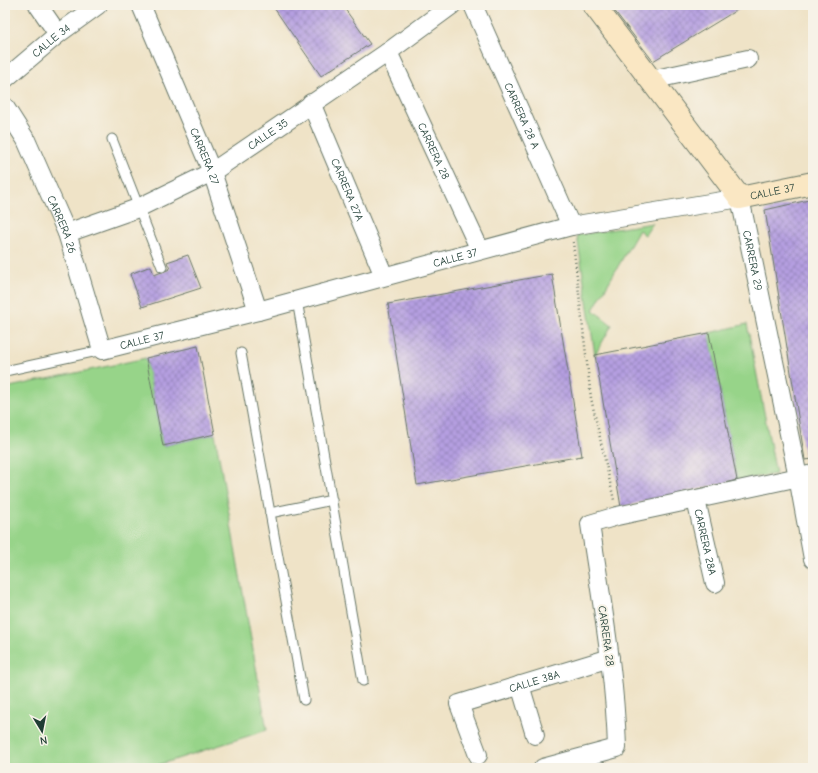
<svg xmlns="http://www.w3.org/2000/svg" width="818" height="773" font-family="'Comic Neue',sans-serif">
	<style>
		.grass { fill: #97d489; stroke: #5b885e }
		.building { fill: url(#building-cross-hatch) }
		.lines { fill: none; stroke-linecap: round; stroke-linejoin: round }
		.lane-casing { stroke: #687767; stroke-width: 11 }
		.street-casing { stroke: #687767; stroke-width: 20 }
		.secondary-casing { stroke: #687767; stroke-width: 24 }
		.path { stroke: #687767; stroke-width: 2.5; stroke-dasharray: 1 3; stroke-linecap: butt }
		.lane { stroke: #fff; stroke-width: 9 }
		.street { stroke: #fff; stroke-width: 18 }
		.secondary { stroke: #fae7c3; stroke-width: 22 }
		.labels { text-anchor: middle; dominant-baseline: central; stroke-width: 4; stroke-linejoin: round; paint-order: stroke }
		.street-label { font-size: 11px; fill: #1f3d34; stroke: #f7f3e8 }
	</style>
	<defs>
		<pattern id="building-cross-hatch" width="8" height="8" patternUnits="userSpaceOnUse"><rect width="8" height="8" fill="#b59fe1"/><path d="M0 0l8 8M0 8l8-8" fill="none" stroke="#9383b7"/></pattern>
	</defs>
	<rect width="100%" height="100%" fill="#f7f3e8"/>
	<filter id="ink" filterUnits="userSpaceOnUse"><feTurbulence type="fractalNoise" baseFrequency=".025" numOctaves="2"/><feDisplacementMap in="SourceGraphic" scale="8" xChannelSelector="R" yChannelSelector="G"/><feConvolveMatrix kernelMatrix="1 2 1 2 8 2 1 2 1" color-interpolation-filters="sRGB"/></filter>
	<filter id="wash" filterUnits="userSpaceOnUse"><feTurbulence type="fractalNoise" baseFrequency=".012" numOctaves="4" result="noise"/><feDisplacementMap in="SourceGraphic" scale="16" xChannelSelector="R" yChannelSelector="G"/><feGaussianBlur stdDeviation="0.9" result="paint"/><feColorMatrix in="noise" values="0 0 0 0 0 0 0 0 0 0 0 0 0 0 0 0 0 1.4 0 .05"/><feComposite in="paint" operator="in"/></filter>
	<g filter="url(#wash)">
		<rect width="100%" height="100%" fill="#efe3c7"/>
		<g class="grass">
			<polygon points="653,223 645,235 639,230 593,310 612,325 595,355 577,235"/>
			<polygon points="747,324 776,474 737,480 709,333"/>
			<polygon points="146,358 163,446 215,434 267,730 149,768 5,768 5,388"/>
		</g>
		<g id="blocks">
			<g class="building">
				<polygon points="272,5 342,5 370,44 321,76"/>
				<polygon points="610,5 745,5 653,61"/>
				<polygon points="813,199 813,459 805,460 765,210"/>
				<polygon points="188,255 201,288 142,307 130,274 151,266 154,275 170,269 167,262"/>
				<polygon points="552,274 582,456 417,485 388,304"/>
				<polygon points="709,333 737,480 621,507 595,355"/>
				<polygon points="198,346 215,434 163,446 146,358"/>
			</g>
		</g>
	</g>
	<g filter="url(#ink)">
		<use href="#blocks" fill-opacity="0" stroke="#687767" stroke-width="1"/>
		<g class="lines">
			<g class="lane-casing">
				<g id="lane">
					<polyline points="112,139 162,267"/>
					<polyline points="297,300 363,681"/>
					<polyline points="241,353 304,700"/>
					<polyline points="5,371 102,350"/>
					<polyline points="270,513 332,500"/>
				</g>
			</g>
			<g class="street-casing">
				<g id="street">
					<polyline points="38,5 58,34"/>
					<path id="s1" d="M141,5L212,172L258,311"/>
					<path id="s2" d="M473,5L571,226"/>
					<path id="s3" d="M388,52L480,250"/>
					<path id="s4" d="M5,79L58,34L98,5"/>
					<polyline points="651,80 748,59"/>
					<path id="s5" d="M311,103L384,276"/>
					<path id="s6" d="M5,107L26,140L67,233L102,350L258,311L571,226L740,198L798,477L813,559"/>
					<path id="s7" d="M67,233L138,208L212,172L388,52L452,5"/>
					<path id="s8" d="M696,500L715,583"/>
					<polyline points="520,685 535,735"/>
					<path id="s9" d="M478,755L459,704L610,658"/>
					<path d="M543,768L617,748C615,673 601,598 590,524L617,516L813,474"/>
				</g>
			</g>
			<g class="secondary-casing">
				<g id="secondary">
					<path id="s10" d="M594,5L740,198L813,183"/>
				</g>
			</g>
			<polyline class="path" points="573,242 591,398 614,500"/>
			<use href="#lane" class="lane"/>
			<use href="#street" class="street"/>
			<use href="#secondary" class="secondary"/>
		</g>
	</g>
	<g class="labels">
		<g class="street-label">
			<text stroke="none"><textPath href="#s4" startOffset="60">CALLE 34</textPath></text>
			<text stroke="none"><textPath href="#s2" startOffset="121">CARRERA 28 A</textPath></text>
			<text stroke="none"><textPath href="#s7" startOffset="225">CALLE 35</textPath></text>
			<text stroke="none"><textPath href="#s3" startOffset="109">CARRERA 28</textPath></text>
			<text stroke="none"><textPath href="#s1" startOffset="164">CARRERA 27</textPath></text>
			<text stroke="none"><textPath href="#s5" startOffset="94">CARRERA 27A</textPath></text>
			<text stroke="none"><textPath href="#s10" startOffset="275">CALLE 37</textPath></text>
			<text stroke="none"><textPath href="#s6" startOffset="131">CARRERA 26</textPath></text>
			<text stroke="none"><textPath href="#s6" startOffset="628">CALLE 37</textPath></text>
			<text stroke="none"><textPath href="#s6" startOffset="983">CARRERA 29</textPath></text>
			<text stroke="none"><textPath href="#s6" startOffset="304">CALLE 37</textPath></text>
			<text stroke="none"><textPath href="#s8" startOffset="43">CARRERA 28A</textPath></text>
			<text transform="translate(606 636) rotate(82)">CARRERA 28</text>
			<text stroke="none"><textPath href="#s9" startOffset="133">CALLE 38A</textPath></text>
		</g>
	</g>
	<rect width="818" height="773" fill="none" stroke="#f7f3e8" stroke-width="20"/>
	<g transform="translate(42 731) rotate(170)" stroke="#f7f3e8" stroke-width="3" paint-order="stroke">
	<path d="M0-3L7 15L0 10L-7 15Z" fill="#1f3d34"/>
	<text y="-6" font-size="11" font-weight="bold" text-anchor="middle" fill="#1f3d34">N</text>
	</g>
</svg>
